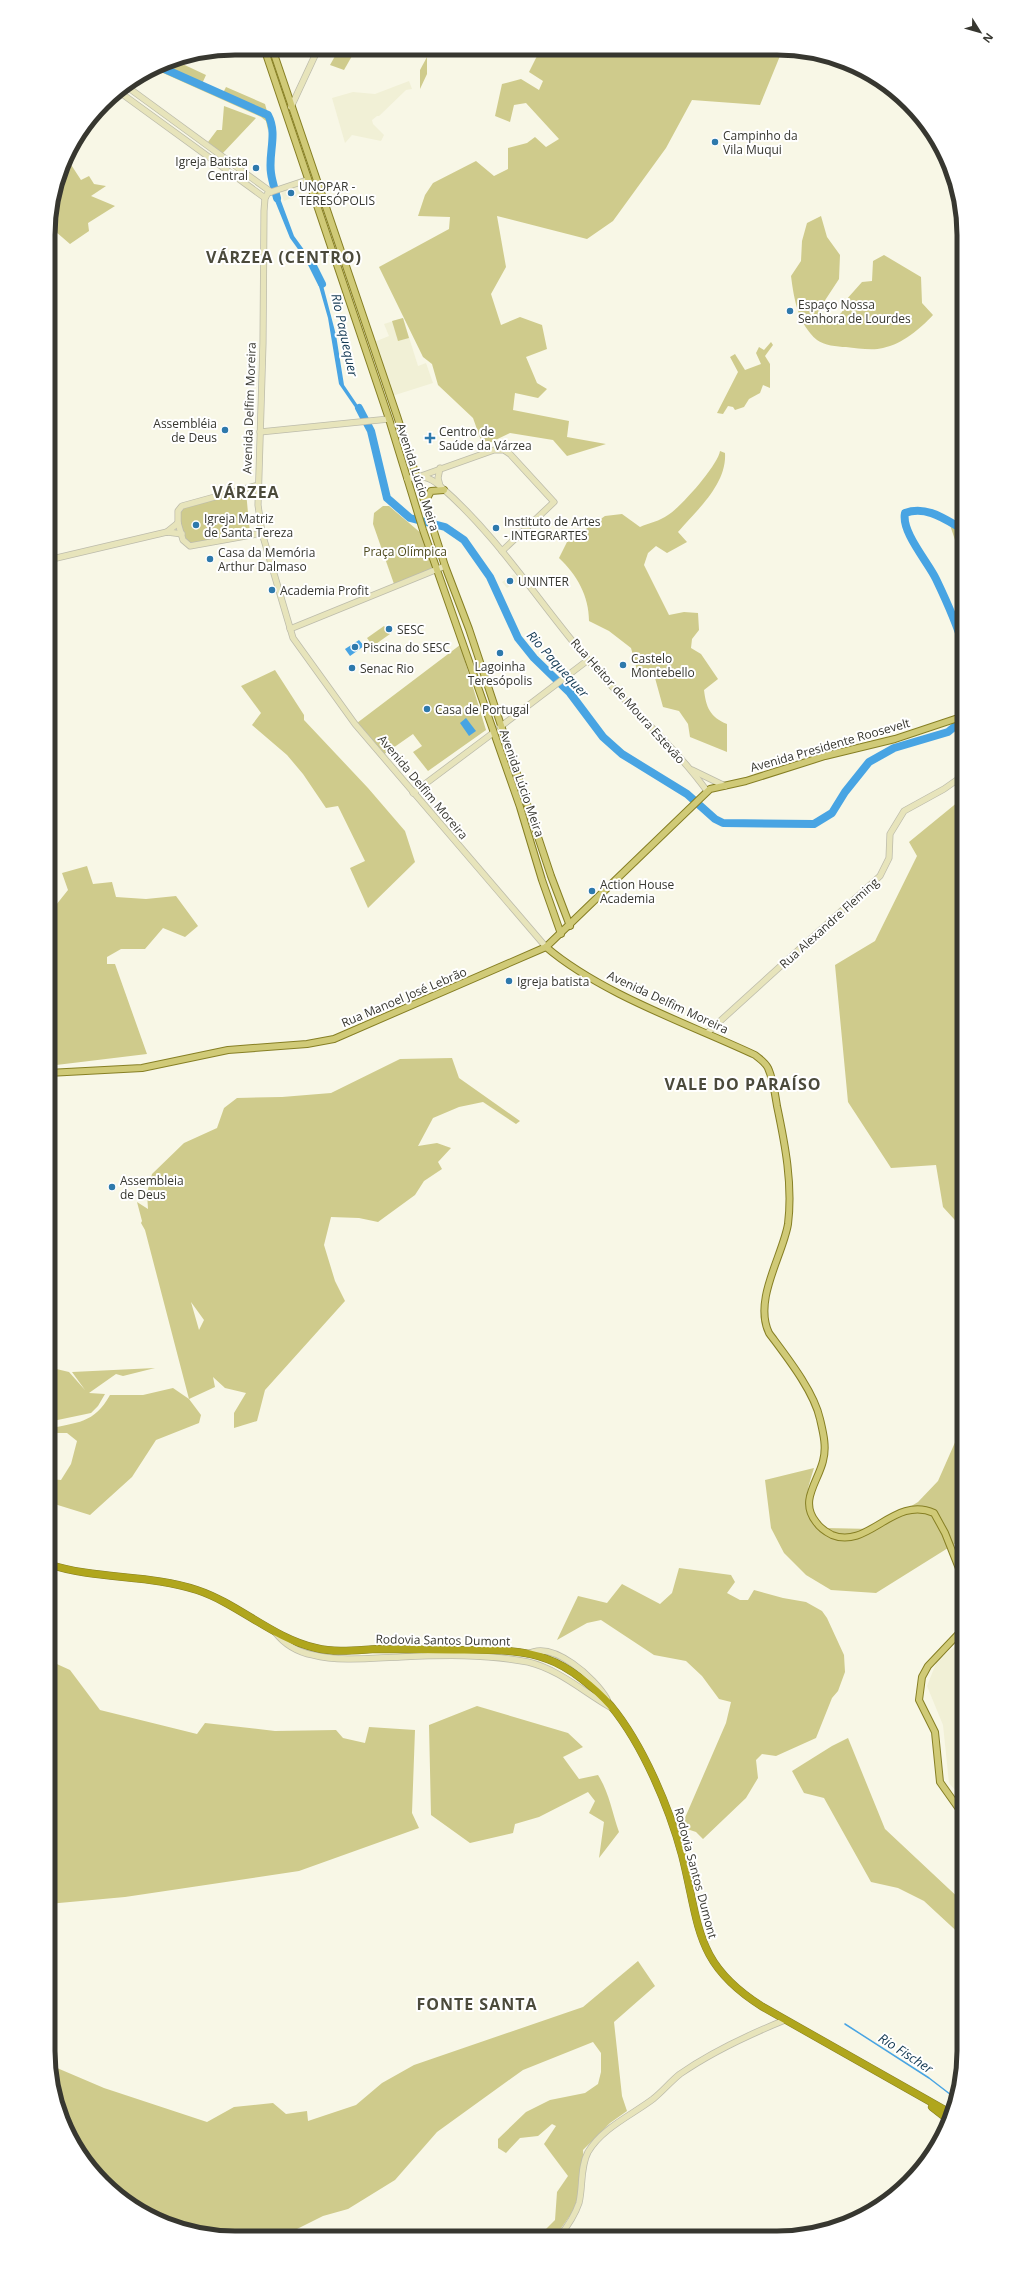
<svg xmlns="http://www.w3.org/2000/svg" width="1012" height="2286" font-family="'Open Sans',sans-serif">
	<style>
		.built { fill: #f1f0d6 }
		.green { fill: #cfcb8c; fill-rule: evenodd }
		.water { fill: #48a4e3 }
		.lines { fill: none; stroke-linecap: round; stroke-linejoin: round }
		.stream { stroke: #48a4e3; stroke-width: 1.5 }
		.river { stroke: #48a4e3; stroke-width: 8 }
		.secondary-casing { stroke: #bdbcab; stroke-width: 7 }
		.primary-casing { stroke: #867f24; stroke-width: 8 }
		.highway-casing { stroke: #867f24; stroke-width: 8 }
		.secondary { stroke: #e7e4bb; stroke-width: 5.5 }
		.primary { stroke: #d0ca77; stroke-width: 6 }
		.highway { stroke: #b0a61d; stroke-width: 7 }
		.poi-dot { fill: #2e79ac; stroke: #fff; stroke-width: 1.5 }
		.labels { text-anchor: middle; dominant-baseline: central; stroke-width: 4; stroke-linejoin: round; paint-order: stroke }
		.poi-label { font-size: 12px; fill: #373730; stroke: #fff; text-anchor: start }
		.street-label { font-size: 12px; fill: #373730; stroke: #fff }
		.park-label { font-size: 12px; fill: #4f4c20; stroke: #fff }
		.water-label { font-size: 13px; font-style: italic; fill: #123852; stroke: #fff }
		.district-label { font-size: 16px; font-weight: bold; letter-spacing: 1px; fill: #4b4a3b; stroke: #fff }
		.rim { fill: none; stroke: #373730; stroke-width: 5 }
	</style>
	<rect width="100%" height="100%" fill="#f8f7e6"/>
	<g class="built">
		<polygon points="409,81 412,89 406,90 379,116 377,116 372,120 373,124 384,135 381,141 352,135 345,143 332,98 353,92 375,94"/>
		<polygon points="299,186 302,194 284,201 281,192"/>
		<polygon points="403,318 418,366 426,363 433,383 392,396 374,342 389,336 384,324"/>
		<polygon points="514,574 519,580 507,588 502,582"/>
		<polygon points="964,1639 964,1800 949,1783 943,1725 927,1686 937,1661"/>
	</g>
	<g class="green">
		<polygon points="339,49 356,49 344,70 330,65"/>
		<polygon points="540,50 782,51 760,105 692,100 666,148 613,221 587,239 497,216 506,267 491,294 501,325 520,317 542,325 547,349 526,357 537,383 547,389 538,398 515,393 513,410 569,421 567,437 606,444 567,456 553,440 510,433 483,446 473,418 438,385 432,364 423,357 379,267 449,229 450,217 418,216 425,195 433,183 476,161 494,176 508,169 508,148 527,143 535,137 546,147 559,139 526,103 514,105 510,122 495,116 502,84 521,79 539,90 543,81 529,72"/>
		<polygon points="427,57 427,74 420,89 420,70"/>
		<polygon points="174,60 206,75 201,86 222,95 226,87 265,104 270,122 268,130 266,121 261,117 154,69 164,62"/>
		<path d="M871,75L900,95L907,102C894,102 882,87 870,81Z"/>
		<polygon points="224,106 256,118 222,154 208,142 217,130 222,130"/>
		<polygon points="66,157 81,180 89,176 94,184 106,186 91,196 115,206 88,223 89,231 70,244 48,225"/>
		<path d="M821,216L827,237L840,255L839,279L820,308L824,316L834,320L842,312L846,300L862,282L872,281L873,261L884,255L921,277L922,303L933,315C920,329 902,344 883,348C872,351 857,348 846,347C837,347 824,345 817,340C798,324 794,299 791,276L801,261L802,241L807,223Z"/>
		<polygon points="403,318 409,338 398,341 392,321"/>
		<polygon points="771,342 773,345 765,356 770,364 770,388 763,385 760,393 749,399 744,407 735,410 733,407 728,406 723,414 717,413 738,372 730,357 735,354 745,370 761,364 756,353 759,347 764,350"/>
		<path d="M720,451L725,453C727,484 697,510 678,532L687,542L667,553L656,546L648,553L644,565L669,615L684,612L698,613L699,630L692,639L691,648L701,654L718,679L704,690C706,707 710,717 727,724V752L690,737L688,724L679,711L663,707L655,678L637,670L631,648L609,631L589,621C589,596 577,575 559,558L567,542L605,516L622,514L640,527C649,523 660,521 668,515C681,507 718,465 720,451Z"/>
		<polygon points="246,492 250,533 187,544 179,519 180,510 188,504"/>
		<polygon points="383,506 389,506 422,534 435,569 394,584 373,524 374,513"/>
		<polygon points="950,525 964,534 964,546 955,540"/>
		<polygon points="384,626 390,634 373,646 367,638"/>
		<polygon points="460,645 486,730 428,771 413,752 422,746 413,734 383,755 357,723"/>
		<polygon points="275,670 304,715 304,720 368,788 405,831 415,862 368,908 350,868 365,861 338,806 326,808 303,774 287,755 252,725 261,713 241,686"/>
		<polygon points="964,797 964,1230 943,1207 936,1165 891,1168 848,1102 835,965 875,941 917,856 909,842"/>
		<polygon points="87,866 93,884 112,882 116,897 146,899 176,896 198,926 185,937 163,928 145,949 121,949 107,957 107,964 115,964 147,1054 48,1066 48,915 68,890 62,873"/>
		<path d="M452,1058L459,1078L520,1121L516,1124L483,1102L459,1107L433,1118L418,1146L437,1143L451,1148L438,1162L442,1169L424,1181L415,1195L378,1222L359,1218L331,1217L324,1245L335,1281L345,1301L265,1390L257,1421L234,1428V1413L246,1393L225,1388L213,1377L215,1387L189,1399L201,1415L199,1423L156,1440L132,1477L90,1515L48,1502V1468L50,1479L61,1480L71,1464L77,1441L67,1433H48V1429C77,1422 94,1424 110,1395H143L173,1388L189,1399L145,1230L141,1223L142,1221L137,1202L148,1209L147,1193L152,1174L184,1143L217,1128L224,1108L237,1098L282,1097L331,1093L400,1059ZM191,1302L204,1320L199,1330Z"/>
		<polygon points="48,1367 69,1372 85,1390 72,1372 155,1368 123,1376 116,1374 89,1393 105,1394 98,1406 91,1413 48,1422"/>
		<path d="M964,1422V1559L956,1543L876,1593L831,1590L806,1575L784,1553L771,1528L765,1480L814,1468C805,1497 801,1506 825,1528L873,1529L918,1502L938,1481Z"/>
		<polygon points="679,1568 731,1575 735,1582 727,1593 740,1600 748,1600 754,1590 783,1598 806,1602 822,1611 827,1618 844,1655 845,1672 838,1691 832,1698 816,1738 776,1756 762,1754 756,1760 758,1778 746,1798 703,1839 696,1832 681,1827 726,1723 731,1702 719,1699 702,1676 686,1661 654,1655 601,1620 587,1623 557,1640 578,1596 607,1603 622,1584 660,1604 672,1593"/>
		<polygon points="48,1660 70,1670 100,1710 197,1734 205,1723 275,1731 336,1730 343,1738 365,1743 369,1727 415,1730 412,1813 419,1828 299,1871 125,1897 48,1904"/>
		<path d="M477,1706L568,1733L583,1747L563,1757L579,1779L598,1775C609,1792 612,1812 619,1832L599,1858L604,1822L589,1813L595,1801L588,1792L539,1817L515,1824L513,1833L470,1843L431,1815L429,1725Z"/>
		<polygon points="848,1738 885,1829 964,1903 964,1938 924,1901 898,1888 871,1882 824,1798 804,1793 792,1771 832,1746"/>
		<polygon points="638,1961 655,1986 614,2022 622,2096 627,2111 610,2123 583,2150 584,2162 576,2207 555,2237 538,2237 555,2220 557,2192 568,2176 544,2144 556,2126 552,2124 538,2136 520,2138 506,2153 498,2148 498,2139 526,2112 550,2100 585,2093 598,2084 601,2072 601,2053 593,2042 523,2070 437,2132 395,2180 348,2209 323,2216 285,2235 199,2234 153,2219 112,2191 79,2155 54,2099 50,2065 104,2088 207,2122 234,2107 273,2103 286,2114 307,2111 308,2121 356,2105 382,2083 414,2065 583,2007"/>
	</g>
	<g class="water">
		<polygon points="278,193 294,236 318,269 313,270 290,238 273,196"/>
		<polygon points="320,274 336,335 344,385 365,416 361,416 339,384 328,318 316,276"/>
		<polygon points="359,640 364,646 350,656 345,649"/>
		<polygon points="466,718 476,731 469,736 460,723"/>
	</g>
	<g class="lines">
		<polyline class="stream" points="845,2024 929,2078 955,2098"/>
		<g class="river">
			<path d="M158,66L268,115C278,134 268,153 271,173C272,181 275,190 277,198"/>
			<polyline points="310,260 322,284"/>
			<polyline points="359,408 371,431 387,498 410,518 445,527 464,540 490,577 518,638 534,658 570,693 603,737 622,754 687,794 715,819 723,823 814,824 832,813 845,792 869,762 894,748 948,732 964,719"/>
			<path d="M964,648C957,624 947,602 936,579C928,562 901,532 905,513C927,505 946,520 964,530"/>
		</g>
		<g class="secondary-casing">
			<g id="secondary">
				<polyline points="126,86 271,192"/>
				<polyline points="118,91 265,198"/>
				<polyline points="291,107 318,49"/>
				<polyline points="307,180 268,193 265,198 264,211 263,343 258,505 262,533 293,638 355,724 546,947"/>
				<polyline points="260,432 389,419"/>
				<polyline points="421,476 494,450 504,450 510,454 554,502 502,551"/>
				<path d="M407,479C420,475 429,476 440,486C498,536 539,603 589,661C627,706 673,744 707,791"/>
				<polyline points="258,485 182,506 178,511 178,523 183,540 190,546 262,533"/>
				<polyline points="440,486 438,478 440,468"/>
				<polyline points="167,532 178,523"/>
				<polyline points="48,560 167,532 182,534"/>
				<polyline points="290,629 445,566"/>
				<polyline points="500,727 588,660"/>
				<polyline points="692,770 725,786"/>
				<polyline points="413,793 493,733"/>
				<polyline points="707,1033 880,876 889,858 890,834 904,811 944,789 964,775"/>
				<path d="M275,1632C285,1645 297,1652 313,1655C340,1662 373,1658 401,1657C443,1655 486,1654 528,1662C558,1669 584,1692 610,1707"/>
				<path d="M528,1654C553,1640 595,1678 607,1699"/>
				<path d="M559,2237C567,2227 575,2215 579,2203C583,2187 580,2167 588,2152C602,2128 632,2115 653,2099C663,2091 671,2081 680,2074C713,2051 748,2035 785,2020"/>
			</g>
		</g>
		<g class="primary-casing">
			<g id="primary">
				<polyline points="264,48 389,419 423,530 520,807 542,880 561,934"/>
				<polyline points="272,48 397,416 445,566 469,629 551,876 570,926"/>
				<polyline points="425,502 431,491 444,490"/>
				<path d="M546,947C601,994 689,1024 755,1055C760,1059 765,1062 768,1068C773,1079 775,1093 777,1106C785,1144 793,1185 788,1224C783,1255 753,1300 769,1333C786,1356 814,1391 820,1419C823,1432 827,1447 823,1461C818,1482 799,1501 816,1522C820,1528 826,1532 832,1535C868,1550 894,1495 934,1513L945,1533L964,1581"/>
				<polyline points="48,1073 142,1068 228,1050 307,1044 334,1039 546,947 710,789 746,781 825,756 895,739 964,716"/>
				<polyline points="964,1816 940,1782 935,1732 919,1700 922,1677 928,1666 964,1628"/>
			</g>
		</g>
		<g class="highway-casing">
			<g id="highway">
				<path d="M48,1564C96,1580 149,1574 197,1590C239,1604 272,1638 316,1648C336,1653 357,1650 377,1649C406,1649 434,1650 462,1650C490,1650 521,1649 547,1659C570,1667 595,1688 611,1706C643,1745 669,1807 682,1855C700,1926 694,1964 763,2007L952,2114"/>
				<polyline points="932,2107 950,2121"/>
			</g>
		</g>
		<use href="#secondary" class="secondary"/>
		<use href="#primary" class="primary"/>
		<use href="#highway" class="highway"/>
	</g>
	<g class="poi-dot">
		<circle cx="715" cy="142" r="4"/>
		<circle cx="256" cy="168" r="4"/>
		<circle cx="291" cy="193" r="4"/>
		<circle cx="790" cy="311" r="4"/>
		<circle cx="225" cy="430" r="4"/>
		<path d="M428 432h4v4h4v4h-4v4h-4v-4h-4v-4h4z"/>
		<circle cx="196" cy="525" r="4"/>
		<circle cx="496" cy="528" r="4"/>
		<circle cx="210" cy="559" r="4"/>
		<circle cx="510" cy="581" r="4"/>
		<circle cx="272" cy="590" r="4"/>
		<circle cx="389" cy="629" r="4"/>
		<circle cx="355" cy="647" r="4"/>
		<circle cx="500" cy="653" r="4"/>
		<circle cx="623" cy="665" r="4"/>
		<circle cx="352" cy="668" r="4"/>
		<circle cx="427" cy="709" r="4"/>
		<circle cx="592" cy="891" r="4"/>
		<circle cx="509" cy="981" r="4"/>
		<circle cx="112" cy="1187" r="4"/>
	</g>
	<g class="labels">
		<g class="poi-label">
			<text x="723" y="135">Campinho da<tspan x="723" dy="14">Vila Muqui</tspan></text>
			<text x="248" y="161" text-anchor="end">Igreja Batista<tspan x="248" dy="14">Central</tspan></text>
			<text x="299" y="186">UNOPAR -<tspan x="299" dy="14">TERESÓPOLIS</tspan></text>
			<text x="798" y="304">Espaço Nossa<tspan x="798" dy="14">Senhora de Lourdes</tspan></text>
			<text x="217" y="423" text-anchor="end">Assembléia<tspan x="217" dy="14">de Deus</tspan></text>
			<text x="439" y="431">Centro de<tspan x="439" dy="14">Saúde da Várzea</tspan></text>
			<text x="204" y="518">Igreja Matriz<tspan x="204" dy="14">de Santa Tereza</tspan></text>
			<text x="504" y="521">Instituto de Artes<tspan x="504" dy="14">- INTEGRARTES</tspan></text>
			<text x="218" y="552">Casa da Memória<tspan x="218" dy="14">Arthur Dalmaso</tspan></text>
			<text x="518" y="581">UNINTER</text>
			<text x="280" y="590">Academia Profit</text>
			<text x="397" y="629">SESC</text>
			<text x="363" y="647">Piscina do SESC</text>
			<text x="631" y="658">Castelo<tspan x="631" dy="14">Montebello</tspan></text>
			<text x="500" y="666" text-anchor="middle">Lagoinha<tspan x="500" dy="14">Teresópolis</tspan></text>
			<text x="360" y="668">Senac Rio</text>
			<text x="435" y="709">Casa de Portugal</text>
			<text x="600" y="884">Action House<tspan x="600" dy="14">Academia</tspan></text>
			<text x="517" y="981">Igreja batista</text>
			<text x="120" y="1180">Assembleia<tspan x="120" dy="14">de Deus</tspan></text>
		</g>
		<g class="street-label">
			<text transform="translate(249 408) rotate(-88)">Avenida Delfim Moreira</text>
			<text transform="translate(418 477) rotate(72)">Avenida Lúcio Meira</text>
			<text transform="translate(628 701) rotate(48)">Rua Heitor de Moura Estevão</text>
			<text transform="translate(830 745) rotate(-16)">Avenida Presidente Roosevelt</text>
			<text transform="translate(522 783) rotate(71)">Avenida Lúcio Meira</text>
			<text transform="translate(423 787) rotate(50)">Avenida Delfim Moreira</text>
			<text transform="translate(829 923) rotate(-42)">Rua Alexandre Fleming</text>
			<text transform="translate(404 997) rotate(-23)">Rua Manoel José Lebrão</text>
			<text transform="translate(668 1002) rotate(25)">Avenida Delfim Moreira</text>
			<text transform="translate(443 1640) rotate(1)">Rodovia Santos Dumont</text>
			<text transform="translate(696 1873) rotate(75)">Rodovia Santos Dumont</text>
		</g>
		<g class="park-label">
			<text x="405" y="551">Praça Olímpica</text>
		</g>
		<g class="water-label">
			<text transform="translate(345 335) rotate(78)">Rio Paquequer</text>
			<text transform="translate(558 664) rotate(48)">Rio Paquequer</text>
			<text transform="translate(906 2053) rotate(33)">Rio Fischer</text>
		</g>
		<g class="district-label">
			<text x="284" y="257">VÁRZEA (CENTRO)</text>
			<text x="246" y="492">VÁRZEA</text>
			<text x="743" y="1084">VALE DO PARAÍSO</text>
			<text x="477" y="2004">FONTE SANTA</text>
		</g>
	</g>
	<path d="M0 0H1012V2286H0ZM235 55H777A180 180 0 0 1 957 235V2051A180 180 0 0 1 777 2231H235A180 180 0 0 1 55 2051V235A180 180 0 0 1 235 55Z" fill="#fff" fill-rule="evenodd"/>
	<path class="rim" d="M235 55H777A180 180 0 0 1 957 235V2051A180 180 0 0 1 777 2231H235A180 180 0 0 1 55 2051V235A180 180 0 0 1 235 55Z"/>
	<g transform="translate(980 32) rotate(127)" stroke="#ffffff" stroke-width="3" paint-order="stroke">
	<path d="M0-3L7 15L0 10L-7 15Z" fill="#373730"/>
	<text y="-6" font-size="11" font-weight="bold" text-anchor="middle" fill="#373730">N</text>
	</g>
</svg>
